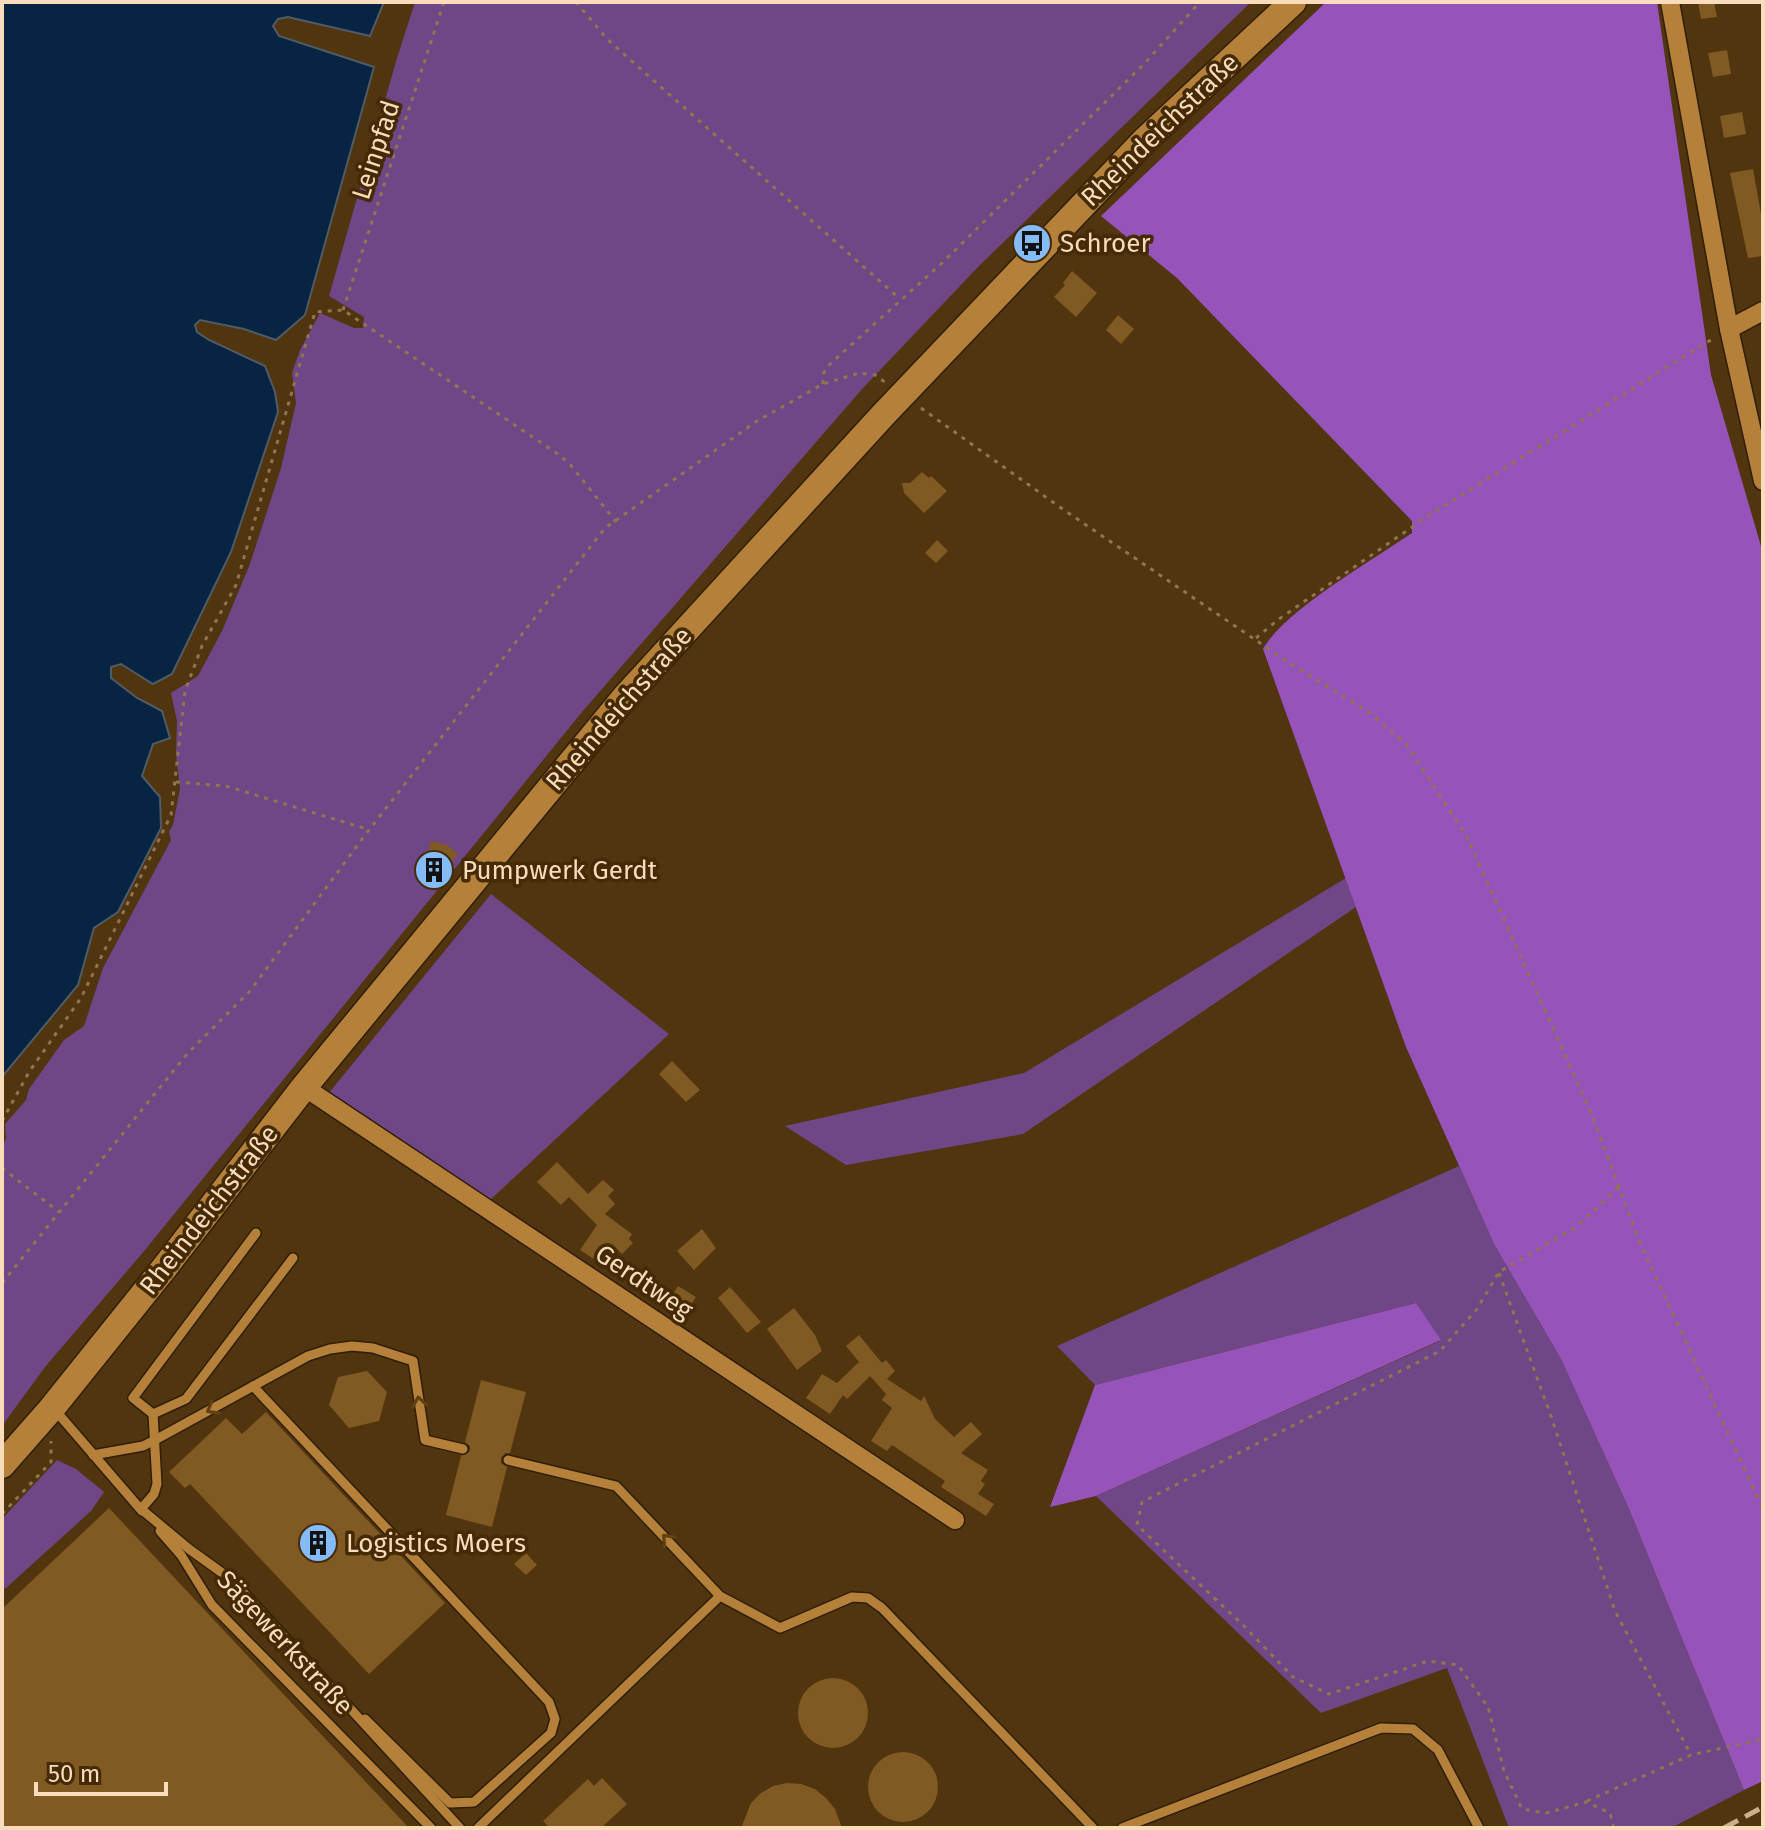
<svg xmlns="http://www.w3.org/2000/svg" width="1765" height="1830" font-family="'Fira Sans',sans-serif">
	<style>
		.green { fill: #6f4786 }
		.forest { fill: #9653ba }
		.water { fill: #072442; stroke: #4f5b66; stroke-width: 2 }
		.building { fill: #805923 }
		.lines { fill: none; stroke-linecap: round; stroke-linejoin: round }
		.service-casing { stroke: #2f1f08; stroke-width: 12 }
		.minor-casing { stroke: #2f1f08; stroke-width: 21 }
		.secondary-casing { stroke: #2f1f08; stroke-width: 29 }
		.path { stroke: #907550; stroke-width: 3; stroke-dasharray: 4 6; stroke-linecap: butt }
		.service { stroke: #b5813a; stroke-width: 9 }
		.minor { stroke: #b5813a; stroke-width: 18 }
		.secondary { stroke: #b5813a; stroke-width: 26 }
		.rail { stroke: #ccb08e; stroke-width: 5; stroke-dasharray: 16 8; stroke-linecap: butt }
		.oneway { stroke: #614011 }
		.labels { text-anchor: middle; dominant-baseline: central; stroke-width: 7; stroke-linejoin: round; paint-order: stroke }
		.street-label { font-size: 26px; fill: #f8dcbb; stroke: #452b03 }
		.poi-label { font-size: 26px; fill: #f8dcbb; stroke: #452b03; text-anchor: start }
	</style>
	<rect width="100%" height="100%" fill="#50350f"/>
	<g class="green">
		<polygon points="415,2 1251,2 979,266 863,388 582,712 145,1250 45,1367 2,1426 2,1150 6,1138 5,1124 26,1100 29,1089 64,1040 84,1026 103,968 171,840 169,832 173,825 180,789 176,754 177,721 171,693 198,676 222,631 250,564 281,468 296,403 292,373 300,350 320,313 354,328 363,328 364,317 329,296 397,58"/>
		<polygon points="1346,878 1356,907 1023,1134 846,1165 785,1126 1024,1073"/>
		<polygon points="491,894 669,1034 490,1200 328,1094"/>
		<polygon points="1459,1166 1494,1244 1561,1359 1629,1509 1744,1790 1671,1828 1509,1828 1447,1668 1321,1713 1096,1496 1440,1341 1416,1303 1095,1385 1057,1346"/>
		<polygon points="57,1460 76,1469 104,1492 91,1511 6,1588 2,1589 2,1519"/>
	</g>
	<g class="forest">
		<path d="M1326,2H1657L1711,375L1763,553V1781L1744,1790L1629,1509L1561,1359L1494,1244L1406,1047L1263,649C1285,610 1373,560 1412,533V521L1177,278L1101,216Z"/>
		<polygon points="1416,1303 1441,1340 1096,1496 1050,1507 1095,1385"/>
	</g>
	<polygon class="water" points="2,2 384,2 370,36 288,17 278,19 273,26 279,36 374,67 305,315 276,340 244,329 200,320 195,325 197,332 209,340 265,366 275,392 278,412 231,552 172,674 153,684 121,664 111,667 111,678 137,698 162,711 170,738 153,744 142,776 160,797 161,828 118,912 94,928 78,985 2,1077"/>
	<g class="building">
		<polygon points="1698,2 1714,2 1717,17 1701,19"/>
		<polygon points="1727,50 1731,74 1713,77 1708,53"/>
		<polygon points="1742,112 1746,134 1724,138 1720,116"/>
		<polygon points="1753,169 1763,225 1763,256 1748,258 1730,173"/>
		<polygon points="1072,271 1097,293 1076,317 1054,297 1065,285 1063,283"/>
		<polygon points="1118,315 1134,329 1121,344 1106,330"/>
		<polygon points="922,472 929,478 931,476 947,491 924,513 904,493 902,483 910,483"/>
		<polygon points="937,540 948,551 936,563 925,553"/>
		<polygon points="431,841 447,845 458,854 436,884 420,871 432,856 428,852"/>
		<polygon points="672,1061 700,1090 686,1102 659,1074"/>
		<polygon points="557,1162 588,1194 603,1180 614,1190 608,1196 615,1204 605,1214 632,1234 629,1239 633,1243 622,1254 612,1244 600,1263 580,1250 597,1225 569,1197 561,1205 537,1182"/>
		<polygon points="702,1229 716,1248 694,1270 677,1251"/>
		<polygon points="678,1286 696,1297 683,1317 666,1306"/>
		<polygon points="730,1287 761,1322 747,1333 718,1298"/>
		<polygon points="794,1308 815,1335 822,1351 797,1370 767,1329"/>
		<polygon points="859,1335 882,1363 886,1360 895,1371 887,1379 921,1401 924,1396 935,1419 954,1437 971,1422 982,1434 961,1453 988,1470 981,1481 985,1484 978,1494 994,1504 986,1516 941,1487 945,1481 892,1445 887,1451 871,1441 892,1408 882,1400 886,1394 870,1376 847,1399 843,1395 830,1414 806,1398 822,1374 837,1383 859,1362 846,1346"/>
		<polygon points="367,1371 387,1392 379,1421 349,1428 329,1405 338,1377"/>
		<polygon points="481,1380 526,1392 510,1453 505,1453 501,1458 501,1463 507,1467 492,1527 446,1515 461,1456 470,1451 470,1446 465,1442"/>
		<polygon points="266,1412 445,1603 369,1674 190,1484 185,1488 169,1472 226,1418 242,1434"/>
		<polygon points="109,1508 409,1828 2,1828 2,1609"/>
		<polygon points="526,1553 537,1565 526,1575 514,1564"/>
		<circle cx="833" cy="1713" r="35"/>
		<circle cx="903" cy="1787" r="35"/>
		<polygon points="602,1778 627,1804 601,1828 550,1828 543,1821 588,1779 594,1786"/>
		<polygon points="787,1783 801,1784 815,1789 826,1798 835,1809 842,1828 741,1828 751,1803 761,1793 773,1786"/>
	</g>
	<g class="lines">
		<g class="service-casing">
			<g id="service">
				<polyline points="293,1258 186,1399 153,1414 157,1484 154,1494 141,1509 189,1549 232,1580 460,1828"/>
				<polyline points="253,1386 549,1702 555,1719 551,1733 474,1802 450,1803 365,1719"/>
				<polyline points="55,1410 142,1511"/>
				<polyline points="153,1414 133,1398 256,1233"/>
				<polyline points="93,1455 143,1446 155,1440 308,1356 330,1349 352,1346 373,1348 413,1361 425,1440 463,1449"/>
				<polyline points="508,1460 616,1486 720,1596 780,1628 852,1597 868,1598 882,1608 1093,1828"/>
				<polyline points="160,1531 181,1555 212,1605 431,1828"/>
				<polyline points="478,1828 720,1596"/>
				<polyline points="1122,1828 1381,1728 1413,1729 1438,1750 1479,1828"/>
			</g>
		</g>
		<g class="minor-casing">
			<g id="minor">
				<polyline points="1670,2 1729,329 1763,481"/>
				<polyline points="1729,329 1763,311"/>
				<polyline points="304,1087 955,1520"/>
			</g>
		</g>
		<g class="secondary-casing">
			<polyline id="secondary" points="2,1465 52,1408 165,1267 304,1087 625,697 884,414 1145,140 1293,2"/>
		</g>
		<g class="path">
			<polyline points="576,2 608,40 900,299"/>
			<polyline points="343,310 444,2"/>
			<polyline points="823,384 823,374 830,364 942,263 1143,65 1200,2"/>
			<polyline points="921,408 1064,510 1288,662 1370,713 1407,745 1467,837 1592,1115 1638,1238 1763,1509"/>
			<polyline points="1256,638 1279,619 1431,514 1714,338"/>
			<polyline points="176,782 226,786 370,830"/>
			<polyline points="2,1121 29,1072 81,998 171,815 185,691 202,646 236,585 315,312 343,310 555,452 570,464 616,522"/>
			<polyline points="2,1168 59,1212"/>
			<polyline points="1499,1273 1552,1419 1615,1611 1691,1755"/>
			<polyline points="2,1283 187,1054 250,991 365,835 605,528 757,421 823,384 859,373 875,375 886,383"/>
			<polyline points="2,1514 51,1462 51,1441"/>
			<polyline points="1587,1801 1691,1755 1763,1739"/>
			<polyline points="1614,1828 1610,1813 1586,1802 1546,1813 1522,1809 1504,1771 1488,1707 1458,1665 1428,1661 1329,1694 1293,1677 1245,1627 1137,1525 1142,1502 1440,1351 1477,1309 1499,1272 1576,1227 1619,1187"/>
		</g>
		<use href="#service" class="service"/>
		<use href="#minor" class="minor"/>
		<use href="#secondary" class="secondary"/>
		<polyline class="rail" points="1724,1828 1763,1807"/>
	</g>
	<defs><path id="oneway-chevron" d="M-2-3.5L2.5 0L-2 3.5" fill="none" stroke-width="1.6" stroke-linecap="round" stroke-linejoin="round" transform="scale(2)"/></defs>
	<g class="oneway">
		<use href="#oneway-chevron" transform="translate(419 1402) rotate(-99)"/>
		<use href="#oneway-chevron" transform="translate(212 1409) rotate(151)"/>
		<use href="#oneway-chevron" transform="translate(667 1539) rotate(-133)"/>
	</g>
	<defs>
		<g id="bus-disc" transform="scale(2)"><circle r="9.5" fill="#84bcfb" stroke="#452b03"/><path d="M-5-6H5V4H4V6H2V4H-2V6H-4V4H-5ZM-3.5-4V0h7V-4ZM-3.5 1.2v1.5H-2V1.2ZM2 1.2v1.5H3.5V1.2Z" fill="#111"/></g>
		<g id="building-disc" transform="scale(2)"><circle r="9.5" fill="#84bcfb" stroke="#452b03"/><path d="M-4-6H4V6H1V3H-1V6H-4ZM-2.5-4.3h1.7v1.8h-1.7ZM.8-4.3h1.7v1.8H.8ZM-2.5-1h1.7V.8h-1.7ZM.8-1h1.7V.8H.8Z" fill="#111"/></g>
	</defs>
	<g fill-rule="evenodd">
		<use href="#bus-disc" x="1032" y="243"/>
		<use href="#building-disc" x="434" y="870"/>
		<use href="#building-disc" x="318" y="1543"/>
	</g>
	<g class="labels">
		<g class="street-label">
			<text transform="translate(1160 130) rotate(-44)">Rheindeichstraße</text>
			<text transform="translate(376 150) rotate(-72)">Leinpfad</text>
			<text transform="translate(619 709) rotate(-49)">Rheindeichstraße</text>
			<text transform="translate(209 1210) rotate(-52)">Rheindeichstraße</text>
			<text transform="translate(644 1282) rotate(34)">Gerdtweg</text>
			<text transform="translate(285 1643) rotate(47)">Sägewerkstraße</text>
		</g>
		<g class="poi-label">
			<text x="1060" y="243">Schroer</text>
			<text x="462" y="870">Pumpwerk Gerdt</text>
			<text x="346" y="1543">Logistics Moers</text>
		</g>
	</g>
	<rect width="1765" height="1830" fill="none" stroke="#f8dcbb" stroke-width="8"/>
	<path d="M36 1782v12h130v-12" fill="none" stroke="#f8dcbb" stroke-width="4"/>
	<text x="48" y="1782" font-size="24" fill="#f8dcbb" stroke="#452b03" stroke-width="6" paint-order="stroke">50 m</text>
</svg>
